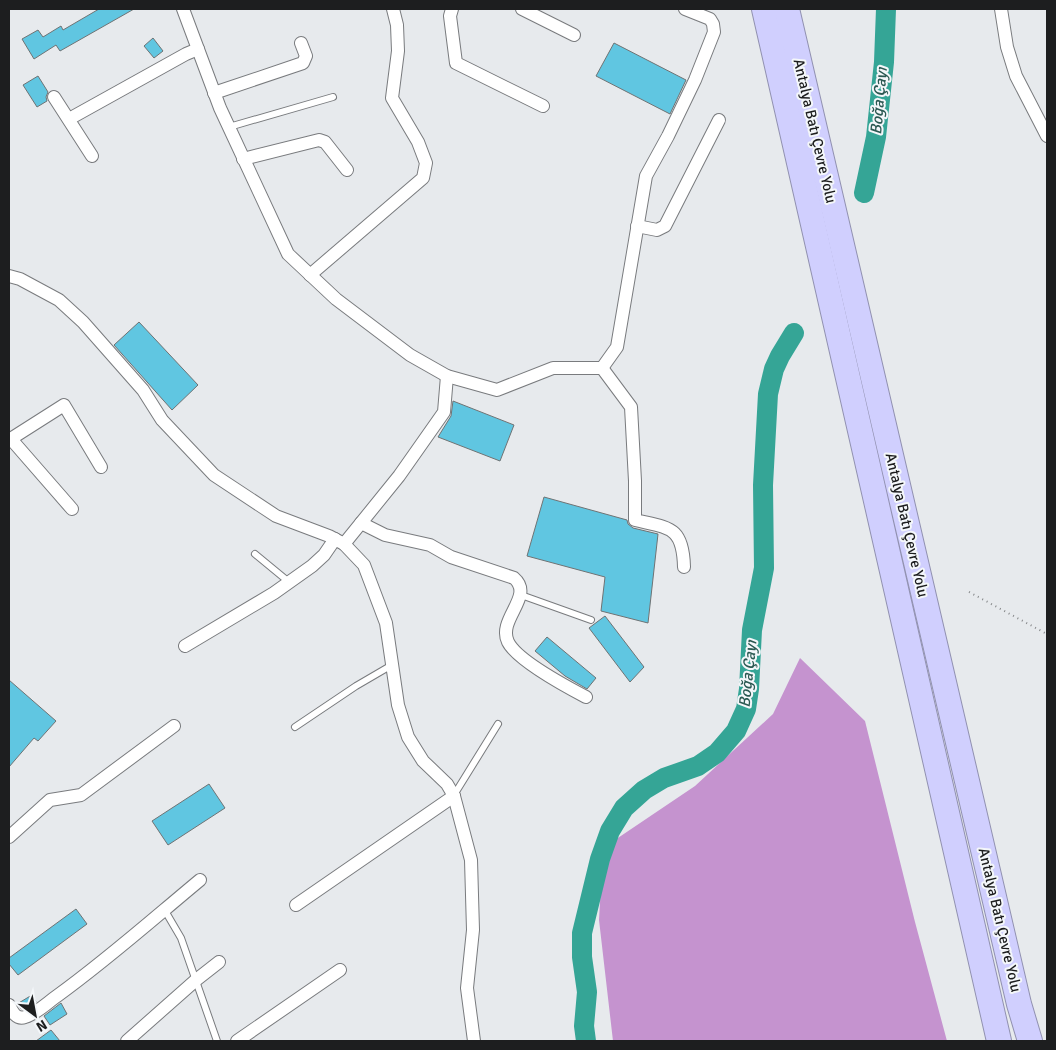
<svg xmlns="http://www.w3.org/2000/svg" width="1056" height="1050" font-family="Signika,sans-serif">
	<style>
		.forest { fill: #c593cf }
		.lines { fill: none; stroke-linecap: round; stroke-linejoin: round }
		.river { stroke: #35a596; stroke-width: 20 }
		.building { fill: #60c6e1; stroke: #6f7374 }
		.lane-casing { stroke: #797b7e; stroke-width: 8 }
		.street-casing { stroke: #797b7e; stroke-width: 14 }
		.highway-casing { stroke: #9191b0; stroke-width: 26 }
		.path { stroke: #87898b; stroke-width: 2; stroke-dasharray: 1 4; stroke-linecap: butt }
		.lane { stroke: #fff; stroke-width: 6 }
		.street { stroke: #fff; stroke-width: 12 }
		.highway { stroke: #d0cffe; stroke-width: 24 }
		.labels { text-anchor: middle; dominant-baseline: central; stroke-width: 4; stroke-linejoin: round; paint-order: stroke }
		.street-label { font-size: 15px; fill: #1d1e1f; stroke: #f4f7fa }
		.water-label { font-size: 16px; font-style: italic; fill: #2b5952; stroke: #f4f7fa }
	</style>
	<rect width="100%" height="100%" fill="#e7eaed"/>
	<polygon class="forest" points="800,658 865,721 915,922 947,1041 613,1041 599,920 603,848 695,786 773,714"/>
	<g class="lines">
		<g class="river">
			<polyline points="864,193 876,137 884,62 886,9"/>
			<polyline points="586,1041 584,1026 587,992 582,957 582,933 600,859 610,831 624,808 644,790 664,778 698,766 717,753 736,731 746,709 749,689 752,630 764,568 763,485 768,394 774,369 780,356 794,333"/>
		</g>
	</g>
	<g class="building">
		<polygon points="99,9 134,9 60,51 56,45 34,59 22,39 38,30 43,37 61,26 63,30"/>
		<polygon points="153,38 163,51 154,58 144,46"/>
		<polygon points="614,43 686,80 670,114 596,76"/>
		<polygon points="38,76 48,92 46,97 47,101 37,107 23,85"/>
		<polygon points="139,322 198,385 172,410 114,345"/>
		<polygon points="453,401 514,425 500,461 438,437 451,416"/>
		<polygon points="544,497 627,520 628,524 633,528 658,534 648,623 601,611 605,577 527,556"/>
		<polygon points="605,616 644,667 630,682 589,628"/>
		<polygon points="547,637 596,678 587,689 565,676 535,651"/>
		<polygon points="9,680 56,721 38,741 34,738 9,767"/>
		<polygon points="209,784 225,808 168,845 152,821"/>
		<polygon points="76,909 87,924 18,975 9,964 9,958"/>
		<polygon points="32,995 36,1002 21,1009 17,1004"/>
		<polygon points="61,1003 67,1014 50,1025 44,1016"/>
		<polygon points="51,1030 60,1041 36,1041"/>
	</g>
	<g class="lines">
		<g class="lane-casing">
			<g id="lane">
				<polyline points="229,127 333,97"/>
				<polyline points="255,554 289,582"/>
				<polyline points="521,595 591,620"/>
				<polyline points="295,727 356,686 392,665"/>
				<polyline points="454,795 498,724"/>
				<polyline points="164,909 181,938 217,1041"/>
			</g>
		</g>
		<g class="street-casing">
			<g id="street">
				<polyline points="183,9 220,108 288,254 336,299 410,355 447,376 497,390 553,368 602,368 617,347 646,176 668,136 695,80 714,32 713,24 710,19 685,9"/>
				<polyline points="452,9 450,16 456,63 543,106"/>
				<polyline points="522,9 574,35"/>
				<polyline points="1001,9 1007,47 1016,76 1047,136"/>
				<polyline points="214,93 303,63 306,56 301,43"/>
				<polyline points="54,97 92,156"/>
				<polyline points="69,119 186,54 198,49"/>
				<polyline points="243,159 319,140 325,142 347,170"/>
				<polyline points="637,226 657,230 665,226 719,120"/>
				<polyline points="310,275 423,178 426,163 418,142 392,98 398,51 397,25 393,9"/>
				<polyline points="9,276 20,279 59,300 83,322 143,390 162,420 214,475 276,516 329,536 344,544 364,565 386,623 398,705 408,737 423,761 447,784 454,796 471,860 473,930 467,988 474,1041"/>
				<path d="M602,368L631,407L635,481V520C669,528 683,526 684,567"/>
				<polyline points="11,439 72,509"/>
				<polyline points="9,440 64,405 101,467"/>
				<path d="M361,523L385,535L430,545L451,557L514,578C535,596 497,619 508,642C517,660 567,687 586,697"/>
				<polyline points="344,544 399,476 444,412 447,376"/>
				<polyline points="185,646 274,593 312,566 324,555 335,539"/>
				<polyline points="9,837 50,800 81,795 174,726"/>
				<polyline points="296,905 454,796"/>
				<path d="M9,1005C12,1011 16,1020 25,1017C36,1014 47,1003 57,996C107,960 153,919 200,880"/>
				<polyline points="127,1041 196,980 219,962"/>
				<polyline points="237,1041 340,970"/>
			</g>
		</g>
		<g class="highway-casing">
			<g id="highway">
				<polyline points="764,9 999,1041"/>
				<polyline points="787,9 1019,1004 1030,1041"/>
			</g>
		</g>
		<polyline class="path" points="969,592 1047,634"/>
		<use href="#lane" class="lane"/>
		<use href="#street" class="street"/>
		<use href="#highway" class="highway"/>
	</g>
	<g class="labels">
		<g class="street-label">
			<text transform="translate(815 131) rotate(77)">Antalya Batı Çevre Yolu</text>
			<text transform="translate(907 525) rotate(77)">Antalya Batı Çevre Yolu</text>
			<text transform="translate(1000 920) rotate(77)">Antalya Batı Çevre Yolu</text>
		</g>
		<g class="water-label">
			<text transform="translate(879 101) rotate(-85)">Boğa Çayı</text>
			<text transform="translate(748 674) rotate(-84)">Boğa Çayı</text>
		</g>
	</g>
	<rect width="1056" height="1050" fill="none" stroke="#1d1e1f" stroke-width="20"/>
	<g transform="translate(35 1015) rotate(148)" stroke="#f4f7fa" stroke-width="4" paint-order="stroke">
	<path d="M0-4L9 19L0 12L-9 19Z" fill="#1d1e1f"/>
	<text y="-8" font-size="14" font-weight="bold" text-anchor="middle" fill="#1d1e1f">N</text>
	</g>
</svg>
